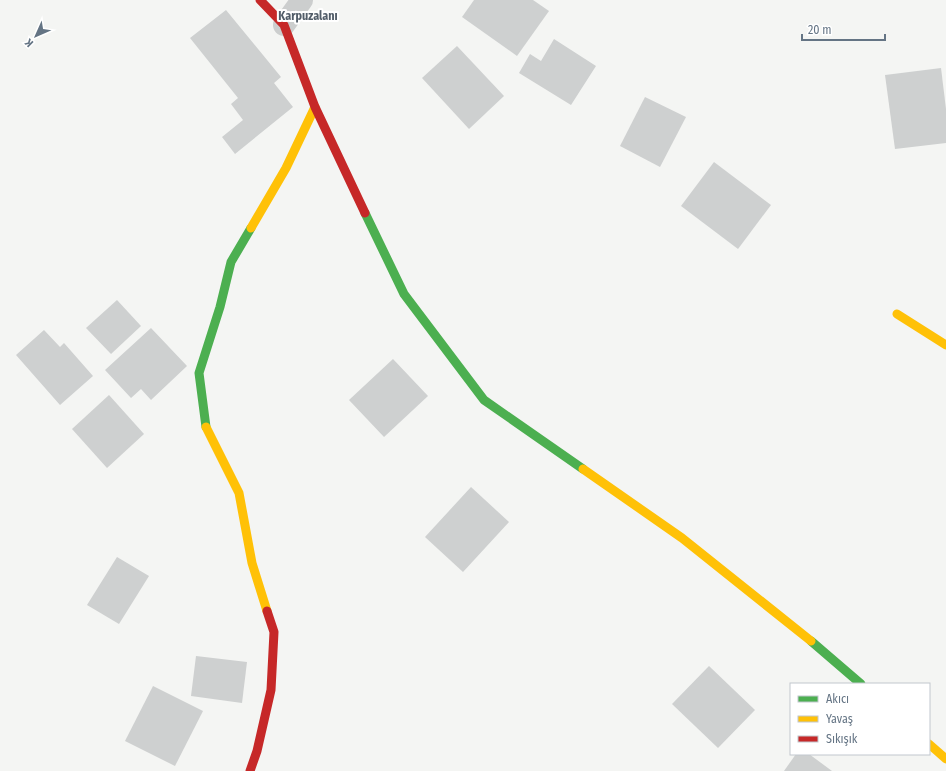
<svg xmlns="http://www.w3.org/2000/svg" width="946" height="771" font-family="'Fira Sans Condensed',sans-serif">
	<style>
		.building { fill: #ced0d0 }
		.lines { fill: none; stroke-linecap: round; stroke-linejoin: round }
		.street { stroke: #cccece; stroke-width: 22 }
		.fast { stroke: #4caf50; stroke-width: 9 }
		.slow { stroke: #ffc107; stroke-width: 9 }
		.jam { stroke: #c62828; stroke-width: 9 }
		.labels { text-anchor: middle; dominant-baseline: central; stroke-width: 4; stroke-linejoin: round; paint-order: stroke }
		.quarter-label { font-size: 12px; font-weight: bold; fill: #525d69; stroke: #fff }
	</style>
	<rect width="100%" height="100%" fill="#f4f5f3"/>
	<g class="building">
		<polygon points="474,0 533,0 549,11 517,56 462,17"/>
		<polygon points="226,10 281,77 274,83 293,107 235,154 222,137 243,120 231,104 238,98 190,38"/>
		<polygon points="554,39 596,66 571,105 519,73 530,54 541,61"/>
		<polygon points="457,46 504,96 469,129 422,78"/>
		<polygon points="941,68 946,109 946,143 895,149 885,75"/>
		<polygon points="645,97 686,117 660,167 620,146"/>
		<polygon points="714,162 771,205 738,249 681,206"/>
		<polygon points="117,300 141,326 111,354 86,328"/>
		<polygon points="151,328 187,366 151,400 141,389 131,398 105,370"/>
		<polygon points="44,330 60,347 64,343 93,376 60,405 16,355"/>
		<polygon points="393,359 428,396 384,437 349,400"/>
		<polygon points="109,395 144,434 107,468 72,429"/>
		<polygon points="471,487 509,522 463,572 425,537"/>
		<polygon points="117,557 149,576 119,624 87,605"/>
		<polygon points="196,656 247,662 242,703 191,696"/>
		<polygon points="709,666 755,710 718,748 672,704"/>
		<polygon points="153,686 203,711 175,766 125,741"/>
		<polygon points="796,754 809,754 832,771 784,771"/>
	</g>
	<g class="lines">
		<polyline class="street" points="284,25 302,0"/>
		<g class="fast">
			<polyline points="365,213 404,294 484,400 583,469"/>
			<polyline points="206,427 199,373 220,307 231,262 251,228"/>
			<polyline points="811,641 861,684"/>
		</g>
		<g class="slow">
			<polyline points="251,228 286,168 315,107"/>
			<polyline points="897,314 946,345"/>
			<polyline points="206,427 239,493 252,563 267,611"/>
			<polyline points="583,469 682,538 811,641"/>
			<polyline points="929,744 946,759"/>
		</g>
		<g class="jam">
			<polyline points="260,0 284,25 315,107 365,213"/>
			<polyline points="250,771 257,751 271,690 274,632 267,611"/>
		</g>
	</g>
	<g class="labels">
		<g class="quarter-label">
			<text x="308" y="16">Karpuzalanı</text>
		</g>
	</g>
	<rect x="790" y="683" width="140" height="72" fill="#ffffff" stroke="#c1c7ce"/>
	<rect x="798" y="696" width="20" height="6" fill="#4caf50" stroke="#c1c7ce"/>
	<text x="826" y="703" font-size="12" fill="#647484">Akıcı</text>
	<rect x="798" y="716" width="20" height="6" fill="#ffc107" stroke="#c1c7ce"/>
	<text x="826" y="723" font-size="12" fill="#647484">Yavaş</text>
	<rect x="798" y="736" width="20" height="6" fill="#c62828" stroke="#c1c7ce"/>
	<text x="826" y="743" font-size="12" fill="#647484">Sıkışık</text>
	<g transform="translate(36 36) rotate(225)" stroke="#ffffff" stroke-width="3" paint-order="stroke">
	<path d="M0-3L7 15L0 10L-7 15Z" fill="#647484"/>
	<text y="-6" font-size="11" font-weight="bold" text-anchor="middle" fill="#647484">K</text>
	</g>
	<path d="M802 34v6h83v-6" fill="none" stroke="#647484" stroke-width="2"/>
	<text x="808" y="34" font-size="12" fill="#647484" stroke="#ffffff" stroke-width="3" paint-order="stroke">20 m</text>
</svg>
